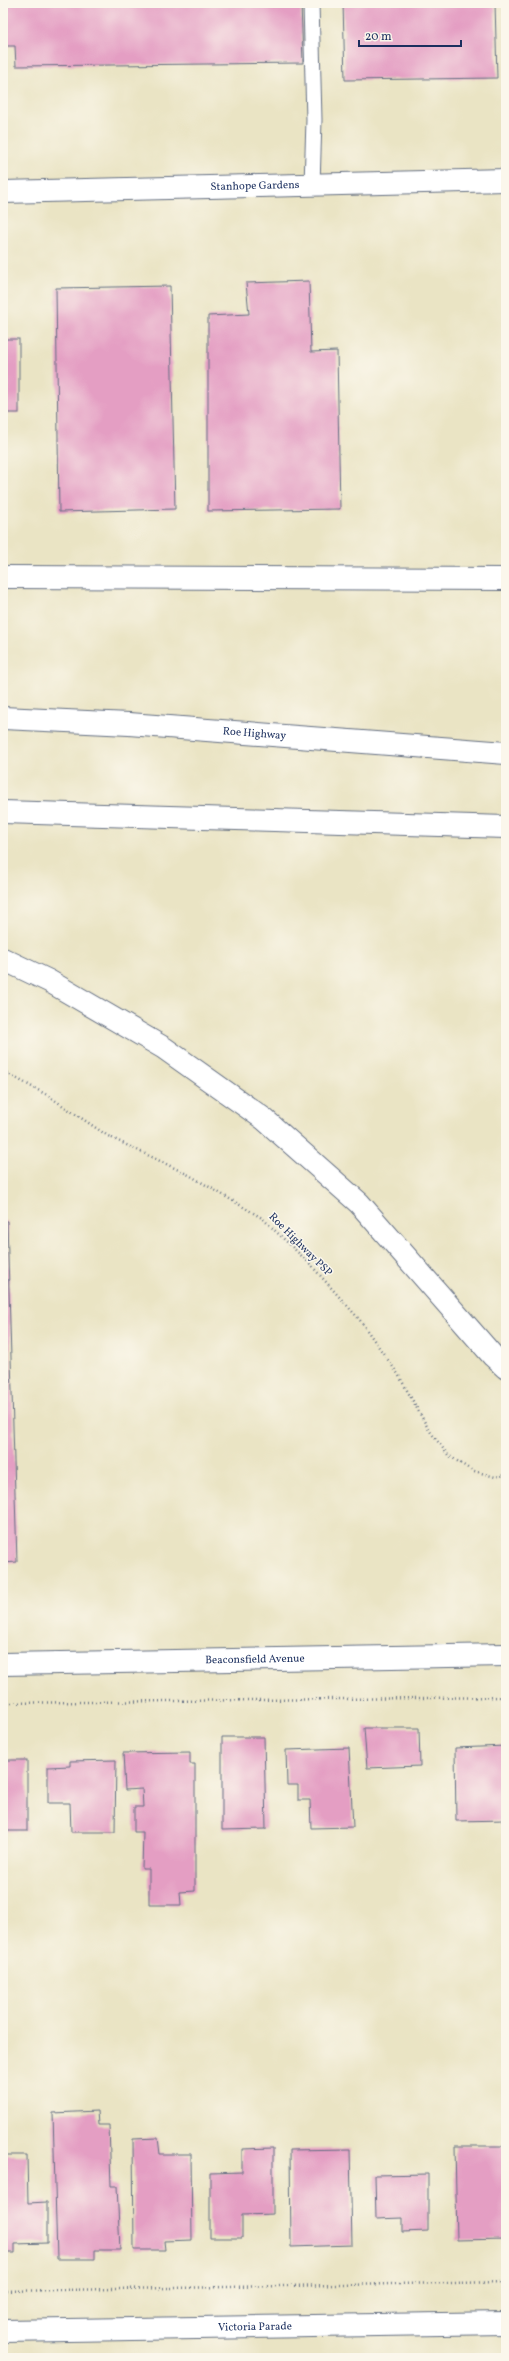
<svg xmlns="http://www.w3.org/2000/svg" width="509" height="2361" font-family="Vollkorn,serif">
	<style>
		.building { fill: #e49ec3 }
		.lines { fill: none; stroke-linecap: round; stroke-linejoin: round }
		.service-casing { stroke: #636e82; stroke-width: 17 }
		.minor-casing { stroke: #636e82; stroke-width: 24 }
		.motorway-casing { stroke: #636e82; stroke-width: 24 }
		.path { stroke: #636e82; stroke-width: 2.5; stroke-dasharray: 1 3; stroke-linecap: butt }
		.service { stroke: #fff; stroke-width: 15 }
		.minor { stroke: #fff; stroke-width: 22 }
		.motorway { stroke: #fff; stroke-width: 22 }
		.labels { text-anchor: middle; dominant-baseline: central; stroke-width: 3; stroke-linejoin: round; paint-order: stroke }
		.street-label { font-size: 11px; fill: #1b2f5e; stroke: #fbf7ec }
	</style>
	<rect width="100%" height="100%" fill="#fbf7ec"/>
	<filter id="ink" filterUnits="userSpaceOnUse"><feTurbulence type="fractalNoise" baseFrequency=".025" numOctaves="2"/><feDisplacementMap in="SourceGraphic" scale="8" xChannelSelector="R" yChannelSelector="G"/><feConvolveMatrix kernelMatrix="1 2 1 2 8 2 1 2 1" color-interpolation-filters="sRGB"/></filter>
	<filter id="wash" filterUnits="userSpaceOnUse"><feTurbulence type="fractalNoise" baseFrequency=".012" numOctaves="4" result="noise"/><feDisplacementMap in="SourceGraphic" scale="16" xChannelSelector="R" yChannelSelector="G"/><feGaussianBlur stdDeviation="0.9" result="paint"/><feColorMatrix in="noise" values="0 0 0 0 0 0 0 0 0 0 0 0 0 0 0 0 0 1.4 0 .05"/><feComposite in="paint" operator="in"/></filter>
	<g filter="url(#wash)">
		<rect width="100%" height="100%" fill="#eae4c4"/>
		<g id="blocks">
			<g class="building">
				<polygon points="3,3 301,3 303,63 16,66 15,46 3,46"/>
				<polygon points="343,3 495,3 497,78 345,80"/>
				<polygon points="309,281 311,352 337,351 340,509 208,511 208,316 249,314 246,283"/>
				<polygon points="170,286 175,509 59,512 56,288"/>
				<rect x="3" y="339" width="16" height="74"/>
				<polygon points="3,1221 7,1221 17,1562 3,1563"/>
				<polygon points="364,1728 419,1728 420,1766 367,1768"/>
				<polygon points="222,1737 264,1737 266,1829 222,1830"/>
				<polygon points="506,1746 506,1820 456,1821 455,1748"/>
				<polygon points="349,1748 353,1827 311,1828 310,1800 298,1800 298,1785 287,1785 286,1750"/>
				<polygon points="190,1752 190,1764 195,1764 195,1891 180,1892 181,1905 149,1905 149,1869 142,1869 143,1832 134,1832 134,1807 143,1807 142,1789 125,1790 123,1753"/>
				<rect x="3" y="1760" width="24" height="71"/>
				<polygon points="116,1760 115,1832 71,1832 70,1803 48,1803 48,1767 70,1766 70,1761"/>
				<polygon points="97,2111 98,2125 109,2125 111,2186 117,2186 120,2250 95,2250 95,2259 57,2259 53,2113"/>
				<polygon points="158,2138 160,2154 191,2154 192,2240 164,2241 165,2250 134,2250 133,2139"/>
				<polygon points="455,2146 506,2146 506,2239 457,2240"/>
				<polygon points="273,2148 273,2214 242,2215 242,2238 210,2238 210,2173 242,2172 242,2149"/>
				<polygon points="350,2149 352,2245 291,2247 290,2150"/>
				<polygon points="3,2155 27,2155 28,2203 47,2202 47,2243 15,2244 15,2253 3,2253"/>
				<polygon points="428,2174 428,2231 402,2232 402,2218 376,2219 375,2175"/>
			</g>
		</g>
	</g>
	<g filter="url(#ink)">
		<use href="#blocks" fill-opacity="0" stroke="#636e82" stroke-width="1"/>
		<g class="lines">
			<g class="service-casing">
				<polyline id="service" points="311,3 314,120 312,185"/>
			</g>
			<g class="minor-casing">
				<g id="minor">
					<path id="s1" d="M3,192L506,180"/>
					<path id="s2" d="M3,1664L506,1655"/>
					<path id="s3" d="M3,2331L506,2323"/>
				</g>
			</g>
			<g class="motorway-casing">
				<g id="motorway">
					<polyline points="3,577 506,579"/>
					<path id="s4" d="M3,718L129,724L506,753"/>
					<polyline points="3,812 506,827"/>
					<polyline points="3,959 49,981 164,1048 264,1119 359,1203 493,1356 506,1368"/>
				</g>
			</g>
			<g class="path">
				<polyline points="3,1071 47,1095 108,1136 189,1175 262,1218 310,1264 359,1319 398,1374 429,1430 448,1455 471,1470 495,1477 506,1475"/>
				<polyline points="3,1703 506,1697"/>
				<polyline points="3,2291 506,2282"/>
			</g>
			<use href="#service" class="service"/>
			<use href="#minor" class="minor"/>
			<use href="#motorway" class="motorway"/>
		</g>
	</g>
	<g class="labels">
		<g class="street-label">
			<text stroke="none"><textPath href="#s1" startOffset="252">Stanhope Gardens</textPath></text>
			<text stroke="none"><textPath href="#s4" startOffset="252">Roe Highway</textPath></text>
			<text transform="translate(300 1245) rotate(45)">Roe Highway PSP</text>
			<text stroke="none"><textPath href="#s2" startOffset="252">Beaconsfield Avenue</textPath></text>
			<text stroke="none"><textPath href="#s3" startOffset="252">Victoria Parade</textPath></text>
		</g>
	</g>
	<rect width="509" height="2361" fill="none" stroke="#fbf7ec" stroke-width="16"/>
	<path d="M359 40v6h102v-6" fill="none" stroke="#1b2f5e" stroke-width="2"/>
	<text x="365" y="40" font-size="12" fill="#1b2f5e" stroke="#fbf7ec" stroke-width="3" paint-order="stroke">20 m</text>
</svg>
